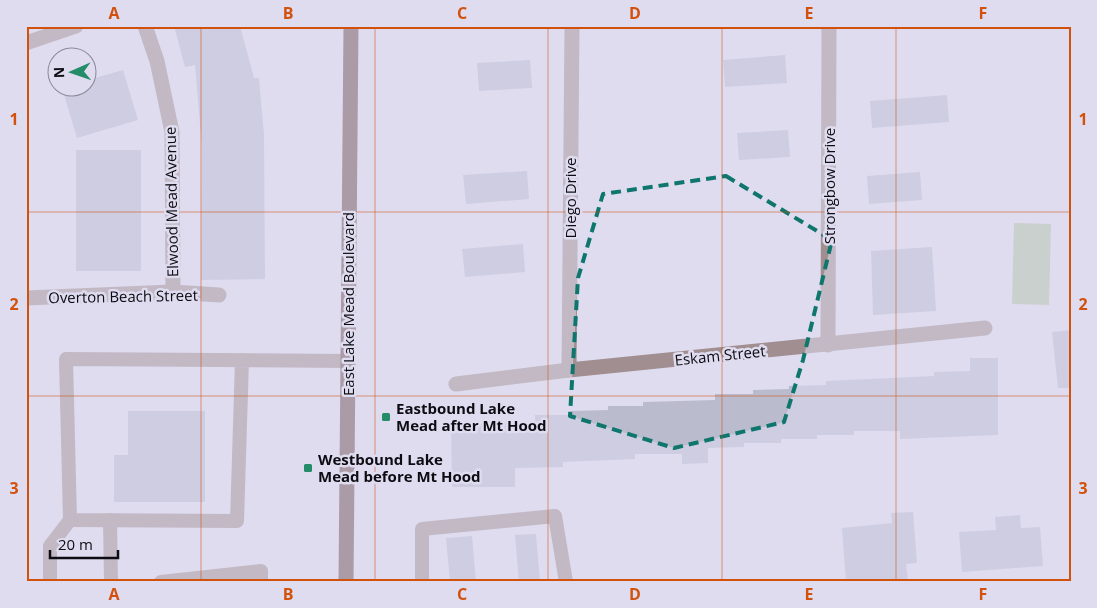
<svg xmlns="http://www.w3.org/2000/svg" width="1097" height="608" font-family="'Open Sans',sans-serif">
	<style>
		.pitch { fill: #b1c0a5 }
		.building { fill: #bbbbce }
		.lines { fill: none; stroke-linecap: round; stroke-linejoin: round }
		.lane { stroke: #a08e90; stroke-width: 14 }
		.street { stroke: #a08e90; stroke-width: 15 }
		.primary { stroke: #6a4c4f; stroke-width: 15 }
		.marked { fill: none; stroke: #0f766e; stroke-width: 4; stroke-dasharray: 10 6; stroke-linejoin: round }
		.grid { fill: none; stroke: #d2510d; stroke-width: 1; stroke-opacity: 0.55 }
		.poi-dot { fill: #248c69; stroke: #dfdcf0; stroke-width: 2 }
		.labels { text-anchor: middle; dominant-baseline: central; stroke-width: 5; stroke-linejoin: round; paint-order: stroke }
		.street-label { font-size: 15px; fill: #0d0c12; stroke: #dfdcf0 }
		.poi-label { font-size: 15px; font-weight: bold; fill: #0d0c12; stroke: #dfdcf0; text-anchor: start }
		.neatline { fill: none; stroke: #d2510d; stroke-width: 2 }
		.grid-label { font-size: 16px; text-anchor: middle; font-weight: bold; fill: #d2510d }
	</style>
	<rect width="100%" height="100%" fill="#dfdcf0"/>
	<polygon class="pitch" points="1014,223 1051,224 1049,305 1012,304"/>
	<g class="building">
		<polygon points="174,26 240,26 254,78 259,78 264,135 265,279 201,280 202,148 195,65 185,67"/>
		<polygon points="785,55 787,83 725,87 723,60"/>
		<polygon points="530,60 532,88 479,91 477,63"/>
		<polygon points="123,70 138,120 77,138 62,88 88,88 88,80"/>
		<polygon points="947,95 949,122 872,128 870,101"/>
		<polygon points="788,130 790,157 739,160 737,133"/>
		<rect x="76" y="150" width="65" height="121"/>
		<polygon points="527,171 529,199 466,204 463,175"/>
		<polygon points="920,172 922,200 869,204 867,176"/>
		<polygon points="523,244 525,272 465,277 462,249"/>
		<polygon points="932,247 936,311 873,315 871,251"/>
		<polygon points="1071,330 1071,388 1058,388 1052,332"/>
		<polygon points="970,358 998,358 998,435 900,439 900,431 854,431 854,435 817,435 817,439 781,439 781,443 744,443 744,447 708,448 708,463 682,464 682,454 635,454 635,459 563,462 563,467 515,468 515,487 452,487 451,425 535,422 535,415 570,415 570,411 608,410 608,406 643,406 643,402 715,400 715,394 753,394 753,390 789,389 789,386 826,385 826,381 934,376 934,372 970,371"/>
		<polygon points="128,411 205,411 205,502 114,502 114,455 128,455"/>
		<polygon points="913,512 917,563 906,564 908,582 846,582 842,528 892,523 891,513"/>
		<polygon points="1020,515 1021,528 1040,527 1043,566 962,572 959,532 996,530 995,517"/>
		<polygon points="536,534 540,582 519,582 515,535"/>
		<polygon points="472,536 476,582 450,582 446,538"/>
	</g>
	<g class="lines">
		<g class="lane">
			<polyline points="242,360 237,521 70,520 66,359 348,361"/>
			<polyline points="110,520 111,582"/>
			<polyline points="50,582 50,546 70,520"/>
			<polyline points="161,582 261,571 261,582"/>
			<polyline points="422,582 422,529 555,516 566,582"/>
		</g>
		<g class="street">
			<polyline points="145,26 157,61 172,132 173,292"/>
			<polyline points="26,43 76,26"/>
			<polyline points="26,298 173,292 219,295"/>
			<polyline points="828,345 829,26"/>
			<polyline points="569,370 572,26"/>
			<polyline points="456,384 569,370 985,328"/>
		</g>
		<polyline class="primary" points="346,582 351,26"/>
	</g>
	<path d="M0 0H1097V608H0ZM726,176L832,240L803,360L784,422L674,448L570,416L578,278L603,194Z" fill="#dfdcf0" fill-opacity=".55" fill-rule="evenodd"/>
	<path class="marked" d="M726,176L832,240L803,360L784,422L674,448L570,416L578,278L603,194Z"/>
	<path class="grid" d="M201,26V582M375,26V582M548,26V582M722,26V582M896,26V582M26,212H1071M26,396H1071"/>
	<g class="poi-dot">
		<rect x="381" y="412" width="10" height="10" rx="2.5"/>
		<rect x="303" y="463" width="10" height="10" rx="2.5"/>
	</g>
	<g class="labels">
		<g class="street-label">
			<text transform="translate(829 186) rotate(-90)">Strongbow Drive</text>
			<text transform="translate(570 198) rotate(-90)">Diego Drive</text>
			<text transform="translate(171 202) rotate(-91)">Elwood Mead Avenue</text>
			<text transform="translate(123 296) rotate(-1)">Overton Beach Street</text>
			<text transform="translate(348 304) rotate(-90)">East Lake Mead Boulevard</text>
			<text transform="translate(720 355) rotate(-6)">Eskam Street</text>
		</g>
		<g class="poi-label">
			<text x="396" y="408">Eastbound Lake<tspan x="396" dy="17">Mead after Mt Hood</tspan></text>
			<text x="318" y="459">Westbound Lake<tspan x="318" dy="17">Mead before Mt Hood</tspan></text>
		</g>
	</g>
	<rect width="1097" height="608" fill="none" stroke="#dfdcf0" stroke-width="55"/>
	<g transform="translate(72 72) rotate(268)"><circle r="24" fill="#dfdcf0" stroke="#8b8997"/>
	<path d="M0-4L9 19L0 12L-9 19Z" fill="#248c69"/>
	<text y="-8" font-size="14" font-weight="bold" text-anchor="middle" fill="#0d0c12">N</text>
	</g>
	<path d="M50 550v8h68v-8" fill="none" stroke="#0d0c12" stroke-width="2.5"/>
	<text x="58" y="550" font-size="15" fill="#0d0c12" stroke="#dfdcf0" stroke-width="4" paint-order="stroke">20 m</text>
	<rect x="28" y="28" width="1042" height="552" class="neatline"/>
	<g class="grid-label">
		<text x="114" y="19">A</text>
		<text x="288" y="19">B</text>
		<text x="462" y="19">C</text>
		<text x="635" y="19">D</text>
		<text x="809" y="19">E</text>
		<text x="983" y="19">F</text>
		<text x="14" y="125">1</text>
		<text x="1083" y="125">1</text>
		<text x="14" y="310">2</text>
		<text x="1083" y="310">2</text>
		<text x="14" y="494">3</text>
		<text x="1083" y="494">3</text>
		<text x="114" y="600">A</text>
		<text x="288" y="600">B</text>
		<text x="462" y="600">C</text>
		<text x="635" y="600">D</text>
		<text x="809" y="600">E</text>
		<text x="983" y="600">F</text>
	</g>
</svg>
